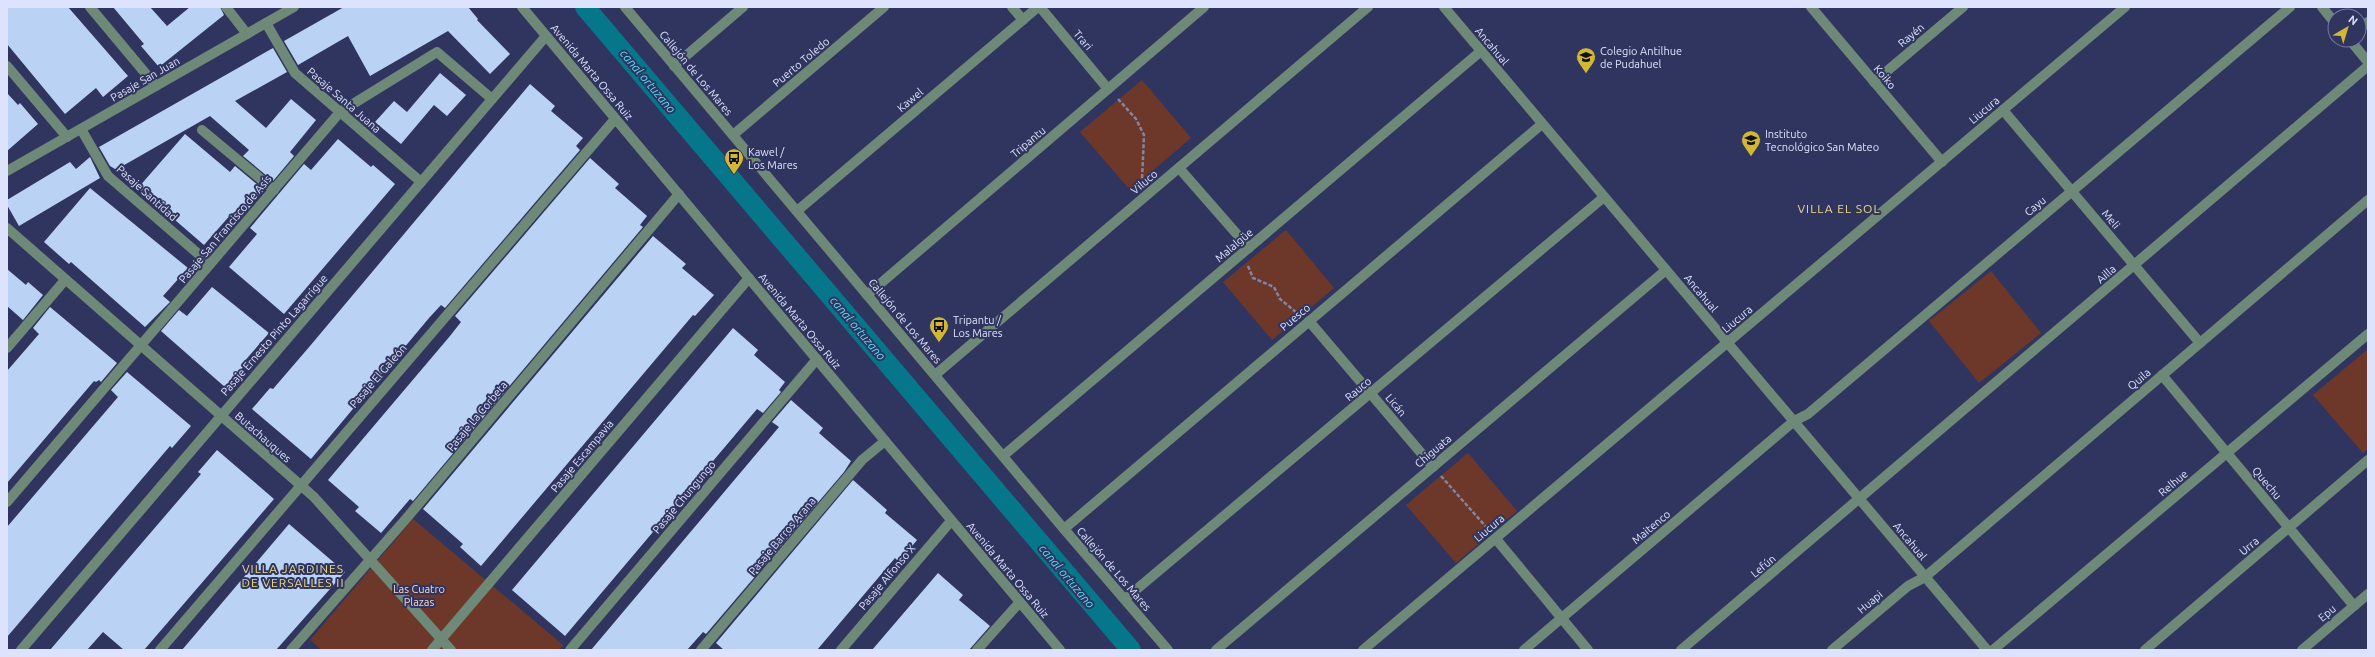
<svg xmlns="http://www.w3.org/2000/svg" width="2375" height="657" font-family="Ubuntu,sans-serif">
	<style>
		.green { fill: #6d3829 }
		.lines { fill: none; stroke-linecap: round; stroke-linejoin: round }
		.canal { stroke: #06768b; stroke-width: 20 }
		.building { fill: #bad3f5 }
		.path { stroke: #8186a9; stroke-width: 2.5; stroke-dasharray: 4 2; stroke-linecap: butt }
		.minor { stroke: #6e8977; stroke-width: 10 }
		.labels { text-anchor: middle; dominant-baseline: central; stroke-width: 4; stroke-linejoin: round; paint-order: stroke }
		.street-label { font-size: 11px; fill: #dde2fd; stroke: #30355f }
		.poi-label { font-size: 11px; fill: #dde2fd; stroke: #30355f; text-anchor: start }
		.park-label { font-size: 11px; fill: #fbd2c7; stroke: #30355f }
		.water-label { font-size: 12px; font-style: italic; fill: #58dcfb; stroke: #30355f }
		.neighbourhood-label { font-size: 12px; letter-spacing: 1px; fill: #edda8c; stroke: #30355f }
	</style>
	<rect width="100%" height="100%" fill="#30355f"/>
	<g class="green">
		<polygon points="1142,80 1191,138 1130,190 1080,132"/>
		<polygon points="1286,230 1334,288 1272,340 1223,282"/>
		<polygon points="1991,271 2041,333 1979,383 1929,321"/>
		<polygon points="2368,349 2368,449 2363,453 2313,395"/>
		<polygon points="1468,453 1517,511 1456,563 1406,505"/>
		<polygon points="413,519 563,645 559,650 322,650 310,640"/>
	</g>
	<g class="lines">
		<polyline class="canal" points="585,7 1131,650"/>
	</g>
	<g class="building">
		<polygon points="7,7 68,7 128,76 103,97 96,88 65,114 7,44"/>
		<polygon points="113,7 150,7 167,26 190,7 220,7 224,15 159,67 141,46 144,44"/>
		<polygon points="344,7 468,7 478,19 477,20 510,54 490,74 448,31 370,76 348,36 298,65 284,41"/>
		<polygon points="273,48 287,72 235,101 266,128 291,99 316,120 290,152 294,156 273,181 243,156 249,150 210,116 119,168 115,169 110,166 99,147"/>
		<polygon points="440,73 466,95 447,116 434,105 401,144 375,122 394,101 407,112"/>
		<polygon points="530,84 555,106 551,111 583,138 576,146 580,150 445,308 441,305 429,318 311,459 252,409 270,388 273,389 310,346"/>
		<polygon points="7,93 18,105 20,103 38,124 7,151"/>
		<polygon points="185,134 230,172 235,166 264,190 240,219 232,213 204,245 138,188"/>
		<polygon points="338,139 371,167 373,165 395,184 284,314 229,267 257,234 250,228 304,164 311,170"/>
		<polygon points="90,157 100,178 19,226 7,205 7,200 70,162 76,169"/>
		<polygon points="590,158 619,184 615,188 647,216 640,225 643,227 413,501 410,499 381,533 355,511 359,507 328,480 450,336 461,322 455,316"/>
		<polygon points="90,188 188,268 163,296 170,302 145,327 71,262 69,264 44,242"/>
		<polygon points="653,236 686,264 682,268 714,295 695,316 693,315 481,566 460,547 463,544 423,509"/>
		<polygon points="7,269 26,285 28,282 43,295 23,320 7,306"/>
		<polygon points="212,287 269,333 242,364 244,366 226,388 161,331 179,310 187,316"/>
		<polygon points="50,307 117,363 101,382 99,380 96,382 94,381 7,483 7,371 39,334 33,328"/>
		<polygon points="733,328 758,350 754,355 785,382 779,390 781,392 763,413 757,409 565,636 512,590"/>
		<polygon points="127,372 191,426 172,448 170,446 7,637 7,527 118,397 111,390"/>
		<polygon points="791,400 823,428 819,433 851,461 844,472 706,634 703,632 687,650 591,650 779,427 772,422"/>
		<polygon points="217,450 274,499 144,650 124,650 103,632 87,650 50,650 201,474 198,472"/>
		<polygon points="853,480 887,510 885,513 917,540 899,562 895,558 817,650 724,650 716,643"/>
		<polygon points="289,524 345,572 276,650 182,650"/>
		<polygon points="938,573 963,595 959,600 990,626 969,650 872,650"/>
	</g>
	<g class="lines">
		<g class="path">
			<polyline points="1118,99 1136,119 1144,135 1142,180"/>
			<polyline points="1248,266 1253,278 1274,287 1280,299 1297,313"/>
			<polyline points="1441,476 1487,528"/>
		</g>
		<g class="minor">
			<polyline points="90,7 156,86"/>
			<polyline points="226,7 247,34"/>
			<polyline points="522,7 1060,650"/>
			<polyline points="625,7 1064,529 1168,650"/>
			<polyline points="1012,7 1023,20"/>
			<polyline points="1040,7 1108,89"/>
			<polyline points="1444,7 1987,650"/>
			<polyline points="1811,7 1942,162"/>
			<polyline points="2322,7 2335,23"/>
			<polyline points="266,23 295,73 421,182"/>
			<polyline points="2359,29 2368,22"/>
			<polyline points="2350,40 2368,62"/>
			<polyline points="7,66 67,137"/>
			<polyline points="674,66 743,7"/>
			<polyline points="1874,82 1963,7"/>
			<polyline points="2003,110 2200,343"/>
			<polyline points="81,129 108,176 210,264"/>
			<polyline points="202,130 274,190"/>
			<polyline points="733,135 884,7"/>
			<polyline points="1179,168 1249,248"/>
			<polyline points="7,171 294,7"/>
			<polyline points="797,211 1038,7"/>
			<polyline points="7,228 314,497 451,650"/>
			<polyline points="867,295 1204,7"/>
			<polyline points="1309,321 1433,467"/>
			<polyline points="7,348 65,280"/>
			<polyline points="935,375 1368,7"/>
			<polyline points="2162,375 2354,606"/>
			<polyline points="1003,456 1481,51"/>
			<polyline points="7,502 340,112 437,52 492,99"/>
			<polyline points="1064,529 1542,124"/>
			<polyline points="1496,539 1588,650"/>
			<polyline points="1125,599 1604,197"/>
			<polyline points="21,650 546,36"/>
			<polyline points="160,650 615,119"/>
			<polyline points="291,650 405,520 679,194"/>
			<polyline points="432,650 749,278"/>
			<polyline points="570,650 817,359"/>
			<polyline points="701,650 862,460 885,441"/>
			<polyline points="841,650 951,521"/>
			<polyline points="977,650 1019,603"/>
			<polyline points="1216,650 1666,270"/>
			<polyline points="1363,650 2125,7"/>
			<polyline points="1524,650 1794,421 1808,414 2290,7"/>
			<polyline points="1681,650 2368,66"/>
			<polyline points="1832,650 1908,586 1925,577 2368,200"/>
			<polyline points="1993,650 2368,334"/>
			<polyline points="2145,650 2368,460"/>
			<polyline points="2302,650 2368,594"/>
		</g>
	</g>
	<defs>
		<g id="school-pin" transform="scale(1)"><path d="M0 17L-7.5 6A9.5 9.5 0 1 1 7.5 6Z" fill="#d2b735" stroke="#30355f"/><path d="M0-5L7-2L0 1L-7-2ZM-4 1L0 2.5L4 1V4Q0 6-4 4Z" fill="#111"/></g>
		<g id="bus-pin" transform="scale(1)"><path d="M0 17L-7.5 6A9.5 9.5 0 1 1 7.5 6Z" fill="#d2b735" stroke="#30355f"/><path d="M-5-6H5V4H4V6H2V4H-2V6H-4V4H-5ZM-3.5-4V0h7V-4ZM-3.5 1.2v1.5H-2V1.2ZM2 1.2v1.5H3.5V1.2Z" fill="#111"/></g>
	</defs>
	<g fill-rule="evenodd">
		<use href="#school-pin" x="1586" y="57"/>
		<use href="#school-pin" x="1751" y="140"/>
		<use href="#bus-pin" x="734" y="158"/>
		<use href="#bus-pin" x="939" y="326"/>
	</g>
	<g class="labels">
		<g class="street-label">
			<text transform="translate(1911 35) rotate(-40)">Rayén</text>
			<text transform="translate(1083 40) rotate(50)">Trari</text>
			<text transform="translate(1492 46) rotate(50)">Ancahual</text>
			<text transform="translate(801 62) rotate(-40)">Puerto Toledo</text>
			<text transform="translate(592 72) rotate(50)">Avenida Marta Ossa Ruiz</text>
			<text transform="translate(696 73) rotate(50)">Callejón de Los Mares</text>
			<text transform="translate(1885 77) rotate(50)">Koiko</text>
			<text transform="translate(145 79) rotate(-30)">Pasaje San Juan</text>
			<text transform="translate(344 100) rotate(41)">Pasaje Santa Juana</text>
			<text transform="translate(910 100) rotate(-40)">Kawel</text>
			<text transform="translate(1984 110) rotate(-40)">Liucura</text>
			<text transform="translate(1028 142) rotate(-40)">Tripantu</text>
			<text transform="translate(1144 182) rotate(-40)">Viluco</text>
			<text transform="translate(147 193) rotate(42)">Pasaje Santidad</text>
			<text transform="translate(2035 206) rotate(-40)">Cayu</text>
			<text transform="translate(2111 219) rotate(50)">Meli</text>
			<text transform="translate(225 229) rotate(-50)">Pasaje San Francisco de Asís</text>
			<text transform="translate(1234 245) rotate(-40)">Malalgüe</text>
			<text transform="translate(2106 274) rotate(-40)">Ailla</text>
			<text transform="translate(1701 293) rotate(50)">Ancahual</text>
			<text transform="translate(1295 317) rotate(-40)">Puesco</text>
			<text transform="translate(1737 319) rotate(-40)">Liucura</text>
			<text transform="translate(800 321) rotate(50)">Avenida Marta Ossa Ruiz</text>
			<text transform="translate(905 321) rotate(50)">Callejón de Los Mares</text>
			<text transform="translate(274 335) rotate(-49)">Pasaje Ernesto Pinto Lagarrigue</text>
			<text transform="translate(378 376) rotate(-49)">Pasaje El Galeón</text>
			<text transform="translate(2139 379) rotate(-40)">Quila</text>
			<text transform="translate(1358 389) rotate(-40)">Rauco</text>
			<text transform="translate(1396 405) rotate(50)">Licán</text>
			<text transform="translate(477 416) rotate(-50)">Pasaje La Corbeta</text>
			<text transform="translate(263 437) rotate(41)">Butachauques</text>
			<text transform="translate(1433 451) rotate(-40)">Chiguata</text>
			<text transform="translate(582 456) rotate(-50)">Pasaje Escampavia</text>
			<text transform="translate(2173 483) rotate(-40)">Relhue</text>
			<text transform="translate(2267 483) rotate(50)">Quechu</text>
			<text transform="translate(684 497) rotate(-50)">Pasaje Chungungo</text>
			<text transform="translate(1651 527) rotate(-40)">Maitenco</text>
			<text transform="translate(1489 528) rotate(-40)">Liucura</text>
			<text transform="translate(782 536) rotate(-50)">Pasaje Barros Arana</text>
			<text transform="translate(1910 541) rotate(50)">Ancahual</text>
			<text transform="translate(2249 546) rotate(-40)">Urra</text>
			<text transform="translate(1763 566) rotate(-40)">Lefún</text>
			<text transform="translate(1114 569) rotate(49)">Callejón de Los Mares</text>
			<text transform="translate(1008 570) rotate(50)">Avenida Marta Ossa Ruiz</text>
			<text transform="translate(887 577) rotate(-50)">Pasaje Alfonso X</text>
			<text transform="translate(1870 602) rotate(-40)">Huapi</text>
			<text transform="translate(2327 613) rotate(-40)">Epu</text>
		</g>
		<g class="poi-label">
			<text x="1600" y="51">Colegio Antilhue<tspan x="1600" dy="13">de Pudahuel</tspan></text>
			<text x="1765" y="134">Instituto<tspan x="1765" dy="13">Tecnológico San Mateo</tspan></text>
			<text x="748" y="152">Kawel /<tspan x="748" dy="13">Los Mares</tspan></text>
			<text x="953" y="320">Tripantu /<tspan x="953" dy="13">Los Mares</tspan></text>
		</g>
		<g class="park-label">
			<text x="419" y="589">Las Cuatro<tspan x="419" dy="13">Plazas</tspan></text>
		</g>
		<g class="water-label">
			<text transform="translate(648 81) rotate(50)">canal ortuzano</text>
			<text transform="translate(858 328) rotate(50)">canal ortuzano</text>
			<text transform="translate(1067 576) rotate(50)">canal ortuzano</text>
		</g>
		<g class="neighbourhood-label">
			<text x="1839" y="208">VILLA EL SOL</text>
			<text x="293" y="568">VILLA JARDINES<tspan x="293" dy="14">DE VERSALLES II</tspan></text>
		</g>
	</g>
	<rect width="2375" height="657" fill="none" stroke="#dde2fd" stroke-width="16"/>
	<g transform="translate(2347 28) rotate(38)"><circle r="19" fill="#30355f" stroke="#757a9e"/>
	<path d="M0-3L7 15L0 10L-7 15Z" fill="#d2b735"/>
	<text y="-6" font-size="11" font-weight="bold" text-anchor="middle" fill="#dde2fd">N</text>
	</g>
</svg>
